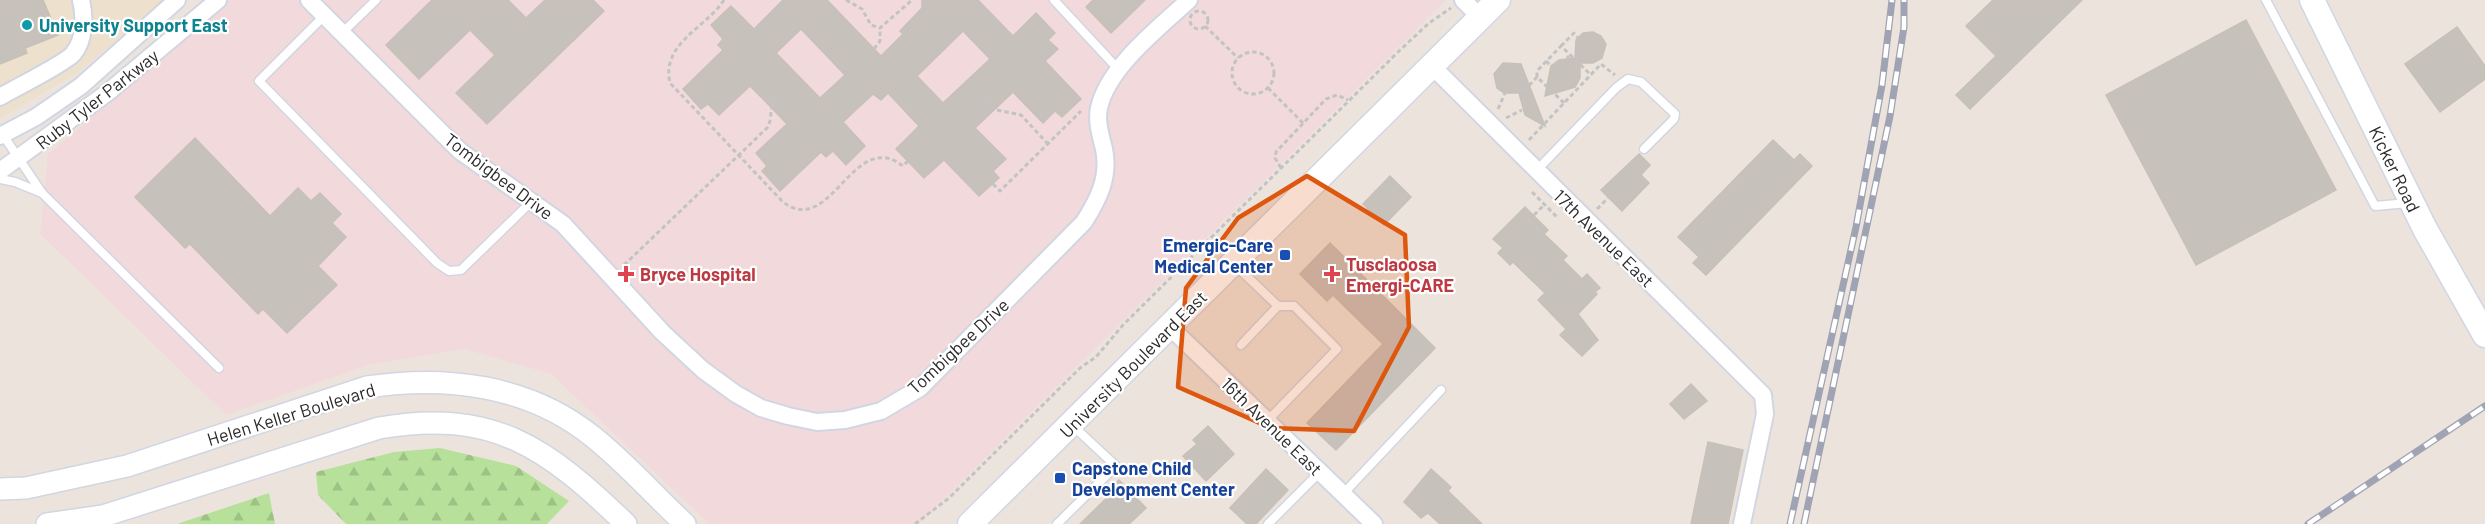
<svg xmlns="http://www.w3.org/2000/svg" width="2485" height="524" font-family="Barlow,sans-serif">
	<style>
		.education { fill: #ede0cc }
		.medical { fill: #f2dadc }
		.forest { fill: url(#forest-firs) }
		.building { fill: #c7c1bc; stroke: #c7c0b6; stroke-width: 1.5; fill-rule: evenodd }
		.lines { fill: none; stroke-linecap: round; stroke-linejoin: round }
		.service-casing { stroke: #d1d6e2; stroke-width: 11 }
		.minor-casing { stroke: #d1d6e2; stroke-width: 20 }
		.tertiary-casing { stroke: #d1d6e2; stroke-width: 24 }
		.secondary-casing { stroke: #d1d6e2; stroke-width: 27 }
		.path { stroke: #c3c3c3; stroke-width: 3; stroke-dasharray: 4.5 3; stroke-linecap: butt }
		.service { stroke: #fff; stroke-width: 8 }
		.minor { stroke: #fff; stroke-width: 16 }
		.tertiary { stroke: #fff; stroke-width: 21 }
		.secondary { stroke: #fff; stroke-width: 24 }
		.rail-casing { stroke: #9fa3b4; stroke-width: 7 }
		.rail { stroke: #fff; stroke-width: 4.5; stroke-dasharray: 14; stroke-linecap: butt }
		.marked { fill: #de570e; fill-opacity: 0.2; stroke: #de570e; stroke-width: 4.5; stroke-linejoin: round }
		.culture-dot { fill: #0f9aa8; stroke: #fff; stroke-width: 2 }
		.transit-dot { fill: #1a4fb4; stroke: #fff; stroke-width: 2 }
		.health-dot { fill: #e0444e; stroke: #fff; stroke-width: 2 }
		.labels { text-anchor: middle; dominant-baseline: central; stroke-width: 4.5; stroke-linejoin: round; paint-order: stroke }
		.culture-label { font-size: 18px; font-weight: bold; fill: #0d838f; stroke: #fff; text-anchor: start }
		.street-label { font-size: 18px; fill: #2a2a2a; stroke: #fff }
		.transit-label { font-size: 18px; font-weight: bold; fill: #164399; stroke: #fff; text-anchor: end }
		.health-label { font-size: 18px; font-weight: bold; fill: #be3a42; stroke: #fff; text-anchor: start }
	</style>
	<defs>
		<pattern id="forest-firs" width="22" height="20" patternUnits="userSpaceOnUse" patternTransform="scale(1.5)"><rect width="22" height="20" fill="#b7e19a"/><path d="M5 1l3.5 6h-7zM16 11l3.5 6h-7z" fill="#9ec185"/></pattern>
	</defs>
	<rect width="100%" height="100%" fill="#ece4dc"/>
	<polygon class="education" points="0,0 164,0 77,73 0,119"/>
	<polygon class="medical" points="230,0 1446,0 919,524 709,524 551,374 464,349 369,365 226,415 40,234 48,154"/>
	<g class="forest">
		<polygon points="440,448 516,466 569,501 547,524 346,524 318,495 316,472 394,452"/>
		<polygon points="269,493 275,524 177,524"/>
	</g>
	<g class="building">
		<polygon points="0,0 43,0 58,35 25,48 27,53 0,64"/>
		<polygon points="432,0 508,0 526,18 545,0 593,0 604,11 487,124 456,93 495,55 470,30 419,79 386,45"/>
		<path d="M783,0H827L881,56L903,34L900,31L922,8V0H978L1013,36L1036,13L1055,33L1048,40L1058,49L1045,61L1081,99L1062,117L1055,111L1043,123L1013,92L975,128L1006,159L993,171L999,178L979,196L944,160L924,178L896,149L919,126L888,93L881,100L873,94L843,122L865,146L846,165L833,151L826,157L821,152L780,191L762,171L767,166L756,153L787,124L766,102L750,86L719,115L708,104L701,109L683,89L723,50L718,45L723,39L711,25L731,6L754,29ZM801,29L845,75L820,98L776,53ZM963,31L990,59L943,103L917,76Z"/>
		<polygon points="1093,0 1145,0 1111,33 1086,7"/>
		<polygon points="1993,0 2082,0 1970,109 1956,95 1996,56 1966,26"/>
		<polygon points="2246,20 2336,190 2196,265 2106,95"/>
		<polygon points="2457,27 2485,66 2485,79 2440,112 2405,64"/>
		<polygon points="1593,32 1601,36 1606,44 1602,58 1593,63 1580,63 1580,78 1575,87 1545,96 1551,66 1559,60 1575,58 1576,40 1583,33"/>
		<polygon points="1503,63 1521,64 1545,126 1525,115 1519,93 1504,93 1497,88 1494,74"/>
		<polygon points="195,138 270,216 298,188 311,201 320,193 341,214 332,223 346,237 318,266 337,285 287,333 263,309 258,314 190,244 185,248 135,197"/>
		<polygon points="1773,140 1794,160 1800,154 1812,166 1706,275 1693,263 1699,257 1678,237"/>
		<polygon points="1639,154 1650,165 1641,175 1649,183 1622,211 1601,190"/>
		<polygon points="1390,176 1411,197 1384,225 1363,204"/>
		<polygon points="1525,207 1548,230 1544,234 1567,256 1563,260 1582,279 1587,274 1600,288 1595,292 1597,294 1578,314 1598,340 1582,356 1560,335 1566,329 1538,300 1545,293 1513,262 1510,265 1498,253 1503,248 1493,239"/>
		<polygon points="1330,243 1435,348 1336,450 1307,423 1383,344 1333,295 1327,301 1300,274"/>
		<polygon points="1691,384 1707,401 1684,419 1670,404"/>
		<polygon points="1208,426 1234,454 1206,481 1183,456 1197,444 1193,440"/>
		<polygon points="1708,442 1743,450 1728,524 1691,524"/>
		<polygon points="1266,469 1288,490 1256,524 1247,524 1230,508"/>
		<polygon points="1431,469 1451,487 1448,491 1482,524 1440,524 1428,513 1421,518 1404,502"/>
		<polygon points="1119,480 1146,508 1129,524 1080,524 1113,492 1109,489"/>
	</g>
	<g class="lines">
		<g class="service-casing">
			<g id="service">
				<polyline points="1054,0 1118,69"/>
				<polyline points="2266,0 2375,206 2408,203"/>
				<polyline points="325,15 259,81 437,263 449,271 461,270 532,201"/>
				<polyline points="342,33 376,0"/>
				<polyline points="3,135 42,193 219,368"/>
				<polyline points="1536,171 1616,88 1628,79 1641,82 1675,114 1674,119 1644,149"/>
				<polyline points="0,179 15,182 42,193"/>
				<polyline points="1234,264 1278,306 1294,306 1337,349 1267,421"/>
				<polyline points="1241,345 1278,306"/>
				<polyline points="1343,494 1441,390"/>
				<polyline points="1057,524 1116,466 1072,425"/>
				<polyline points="1268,524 1320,472"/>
			</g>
		</g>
		<g class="minor-casing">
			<g id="minor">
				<path d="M309,0L460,151L563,224L663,333L703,370L736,394L761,408L788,416L817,422L845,420L881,411L920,388L1084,222C1098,200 1110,177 1104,149C1101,136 1096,122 1099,108C1108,67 1159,28 1189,0"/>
				<polyline points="1463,0 1481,18"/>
				<polyline points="1433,67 1763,395 1765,414 1742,524"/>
				<path d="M0,97C15,88 64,64 73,54C85,40 85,17 81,0"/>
				<polyline points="0,136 36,117 81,86 177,0"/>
				<polyline points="0,171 107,93 218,0"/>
				<polyline points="1170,327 1374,524"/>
			</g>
		</g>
		<g class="tertiary-casing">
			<g id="tertiary">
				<path d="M0,489L26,488L127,466L367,387C446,375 528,385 592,436C625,462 654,495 685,524"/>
				<path d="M47,524L103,516L379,428C494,408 547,448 626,524"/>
			</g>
		</g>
		<g class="secondary-casing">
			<g id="secondary">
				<polyline points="2312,0 2425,229 2485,335"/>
				<polyline points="970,524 1498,0"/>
			</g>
		</g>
		<g class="path">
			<path d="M724,0C705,29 661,43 670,83L783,202C831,239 853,127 903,166L908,161"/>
			<polyline points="846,0 862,9 871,25 880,28 912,0"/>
			<circle cx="1199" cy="20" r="9"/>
			<polyline points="1205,26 1238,58"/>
			<polyline points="1561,46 1574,33 1578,38"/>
			<polyline points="874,49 880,41 880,28"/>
			<circle cx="1253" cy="73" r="21"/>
			<polyline points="1567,60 1569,54"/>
			<polyline points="1546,61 1551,66"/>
			<polyline points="1268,88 1303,123"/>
			<polyline points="1521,89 1526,94"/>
			<polyline points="1524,91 1537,77"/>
			<polyline points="985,101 997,110 1021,115 1048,144"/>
			<polyline points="1564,103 1537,77 1537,71 1561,46 1591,75"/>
			<polyline points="1498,109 1505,93"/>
			<polyline points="1506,118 1522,110"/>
			<polyline points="1529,140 1601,64 1615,75"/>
			<polyline points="1281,168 1275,158 1276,152 1326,99 1337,95 1348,100"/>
			<polyline points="993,184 1000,191 1081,111"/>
			<polyline points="1532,192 1558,218"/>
			<polyline points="1597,209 1608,198"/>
			<polyline points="1534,215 1545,204"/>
			<path d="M624,265L767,128C774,117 767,108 778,95"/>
			<polyline points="915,524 949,498 1080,368 1096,357 1123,325 1399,51 1429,23 1451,8"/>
		</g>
		<use href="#service" class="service"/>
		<use href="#minor" class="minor"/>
		<use href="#tertiary" class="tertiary"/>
		<use href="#secondary" class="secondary"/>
		<g class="rail-casing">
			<g id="rail">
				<polyline points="1790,524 1856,227 1882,85 1892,0"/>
				<polyline points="1804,524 1890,116 1904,27 1904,0"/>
				<polyline points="2308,524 2485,406"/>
			</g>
		</g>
		<use href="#rail" class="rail"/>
	</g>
	<path class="marked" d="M1307,176L1405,235L1409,327L1354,431L1271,428L1178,387L1186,288L1238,218Z"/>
	<circle class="culture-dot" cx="27" cy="25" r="6"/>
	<g class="transit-dot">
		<rect x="1279" y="249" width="12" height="12" rx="3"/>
		<rect x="1054" y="472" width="12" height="12" rx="3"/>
	</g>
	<g class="health-dot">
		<path d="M623 265h6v6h6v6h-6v6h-6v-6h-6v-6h6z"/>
		<path d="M1329 265h6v6h6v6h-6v6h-6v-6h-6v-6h6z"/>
	</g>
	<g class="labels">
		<g class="culture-label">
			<text x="39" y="25">University Support East</text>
		</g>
		<g class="street-label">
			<text transform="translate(97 99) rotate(-38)">Ruby Tyler Parkway</text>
			<text transform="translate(2395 169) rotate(64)">Kicker Road</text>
			<text transform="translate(499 176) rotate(37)">Tombigbee Drive</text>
			<text transform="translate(1604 238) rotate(44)">17th Avenue East</text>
			<text transform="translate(958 346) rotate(-43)">Tombigbee Drive</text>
			<text transform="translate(1133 364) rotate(-45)">University Boulevard East</text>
			<text transform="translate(291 414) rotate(-17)">Helen Keller Boulevard</text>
			<text transform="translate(1272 426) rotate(44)">16th Avenue East</text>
		</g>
		<g class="transit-label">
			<text x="1273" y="245">Emergic-Care<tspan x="1273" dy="21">Medical Center</tspan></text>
			<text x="1072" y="468" text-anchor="start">Capstone Child<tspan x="1072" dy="21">Development Center</tspan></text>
		</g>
		<g class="health-label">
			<text x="1346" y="264">Tusclaoosa<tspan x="1346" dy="21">Emergi-CARE</tspan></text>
			<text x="640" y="274">Bryce Hospital</text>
		</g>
	</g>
</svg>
